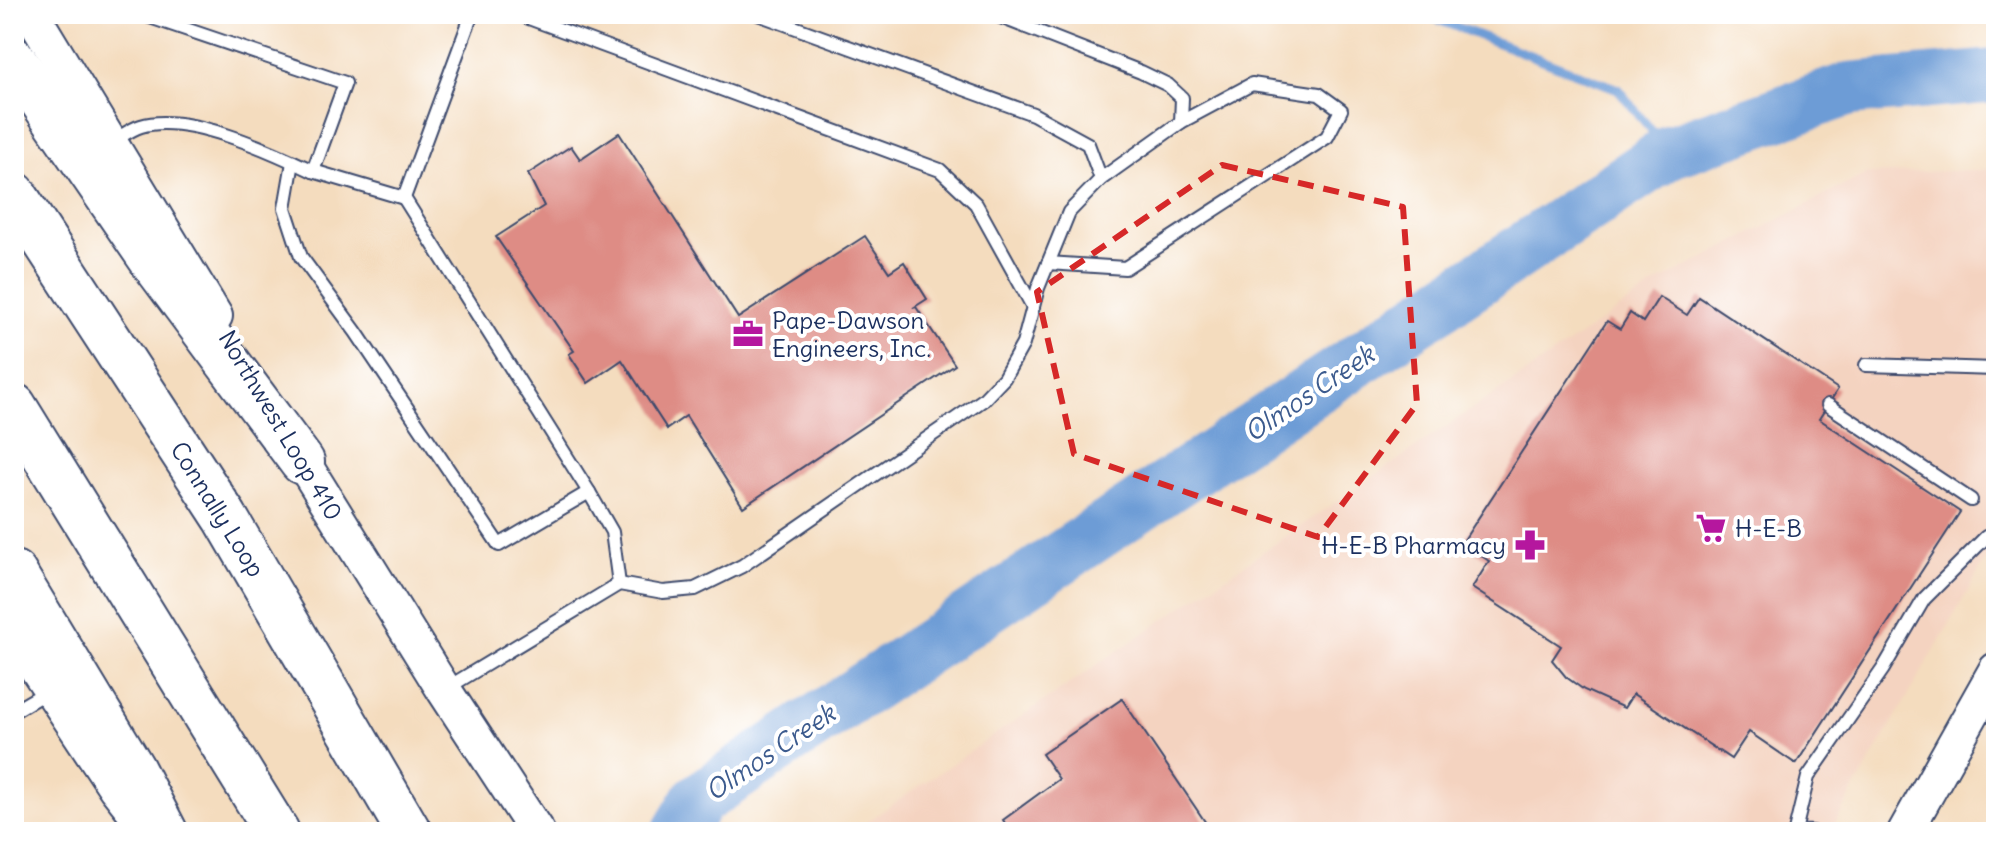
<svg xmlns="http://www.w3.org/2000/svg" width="2010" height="846" font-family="Delius,sans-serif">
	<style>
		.built { fill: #f4d3c0 }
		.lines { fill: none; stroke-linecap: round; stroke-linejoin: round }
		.stream { stroke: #6d9cd6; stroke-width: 9 }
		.river { stroke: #6d9cd6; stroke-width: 54 }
		.building { fill: #de8c85 }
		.lane-casing { stroke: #3c496c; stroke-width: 16 }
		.secondary-casing { stroke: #3c496c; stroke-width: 38 }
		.highway-casing { stroke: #3c496c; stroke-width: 48 }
		.lane { stroke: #fff; stroke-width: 12 }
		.secondary { stroke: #fff; stroke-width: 34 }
		.highway { stroke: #fff; stroke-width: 44 }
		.marked { fill: none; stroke: #d62828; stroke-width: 6; stroke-dasharray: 16 10; stroke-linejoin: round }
		.labels { text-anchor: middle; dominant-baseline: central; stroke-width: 8; stroke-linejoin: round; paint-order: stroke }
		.poi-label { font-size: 24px; fill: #1b2f5e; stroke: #fff; text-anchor: start }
		.street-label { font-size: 24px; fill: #1b2f5e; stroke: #fff }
		.water-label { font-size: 26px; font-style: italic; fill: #3c5b8e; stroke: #fff }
	</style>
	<rect width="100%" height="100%" fill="#fff"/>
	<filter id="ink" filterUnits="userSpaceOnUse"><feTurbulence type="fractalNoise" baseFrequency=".0125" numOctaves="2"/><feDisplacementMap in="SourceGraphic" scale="16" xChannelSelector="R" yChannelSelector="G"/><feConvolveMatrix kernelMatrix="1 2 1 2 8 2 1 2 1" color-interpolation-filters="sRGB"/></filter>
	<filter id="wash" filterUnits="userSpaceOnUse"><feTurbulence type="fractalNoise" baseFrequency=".006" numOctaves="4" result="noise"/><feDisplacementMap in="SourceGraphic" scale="32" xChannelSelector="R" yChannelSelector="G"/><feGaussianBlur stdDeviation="1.8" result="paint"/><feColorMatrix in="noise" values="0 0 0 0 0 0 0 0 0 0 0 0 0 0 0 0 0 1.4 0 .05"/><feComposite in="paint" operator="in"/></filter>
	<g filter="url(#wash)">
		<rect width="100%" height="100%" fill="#f4dcbe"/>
		<polygon class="built" points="1996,169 1996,542 1830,832 852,832 1660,281 1866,174"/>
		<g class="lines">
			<polyline class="stream" points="1423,14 1618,89 1669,152"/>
			<polyline class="river" points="679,832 698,800 1669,152 1849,89 1996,76"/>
		</g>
		<g id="blocks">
			<g class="building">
				<polygon points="619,133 738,318 865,236 889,272 904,262 927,299 913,308 916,307 955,365 743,507 686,416 667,429 622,360 588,383 569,354 574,351 496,237 544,206 528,174 571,146 580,159"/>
				<polygon points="1659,297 1687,315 1699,297 1838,389 1819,419 1960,512 1796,764 1749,732 1731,759 1633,694 1624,708 1584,690 1566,677 1552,660 1561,646 1472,588 1489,561 1462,543 1607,321 1620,329 1630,313 1643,322"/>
				<polygon points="1122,699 1212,832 1011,832 1003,820 1059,779 1042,754"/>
			</g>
		</g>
	</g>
	<g filter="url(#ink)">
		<use href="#blocks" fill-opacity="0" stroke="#3c496c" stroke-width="2"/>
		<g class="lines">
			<g class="lane-casing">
				<g id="lane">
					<polyline points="518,14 940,170 976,204 1033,307"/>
					<polyline points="758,14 1033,114 1088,144 1101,179"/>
					<path d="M113,141C122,136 131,129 141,126C187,112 271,151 313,171L345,83L141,14"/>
					<polyline points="293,162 285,208 301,257 356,332 499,545 589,492 612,532 619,584"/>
					<polyline points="313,171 404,198 472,14"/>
					<polyline points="404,198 589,492"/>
					<polyline points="1048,263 1125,268 1327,137 1341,110 1319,94 1252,84 1181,122"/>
					<polyline points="1866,365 1996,369"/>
					<polyline points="1828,405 1971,500"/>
					<polyline points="447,688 619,584 663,592 695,589 742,566 983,400 1004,378 1023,344 1038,288 1069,212 1101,179 1181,122 1182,98 1168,85 1141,72 993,14"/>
					<polyline points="14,711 48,691"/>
					<polyline points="1813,832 1795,831 1808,777 1883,669 1924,599 1986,537 1996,543"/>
				</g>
			</g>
			<g class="secondary-casing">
				<g id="secondary">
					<polyline points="32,14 215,316"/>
					<polyline points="289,440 444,690 537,832"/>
					<polyline points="14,634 116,788 150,831"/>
					<polyline points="1905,832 1996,670"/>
				</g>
			</g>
			<g class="highway-casing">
				<g id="highway">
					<polyline points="14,60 153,262 302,462"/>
					<polyline points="14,194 225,517 409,832"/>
					<polyline points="14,406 277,832"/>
					<polyline points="14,573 133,770 165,832"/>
				</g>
			</g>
			<use href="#lane" class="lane"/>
			<use href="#secondary" class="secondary"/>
			<use href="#highway" class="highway"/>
		</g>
	</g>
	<path class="marked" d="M1222,165L1403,207L1417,404L1318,537L1074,454L1037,292Z"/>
	<defs>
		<g id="office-bare" transform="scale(2.4)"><path d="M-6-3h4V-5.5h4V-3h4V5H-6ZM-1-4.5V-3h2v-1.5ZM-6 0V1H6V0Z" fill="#b5179e" stroke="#fff" stroke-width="2.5" paint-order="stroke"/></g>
		<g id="supermarket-bare" transform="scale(2.4)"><path d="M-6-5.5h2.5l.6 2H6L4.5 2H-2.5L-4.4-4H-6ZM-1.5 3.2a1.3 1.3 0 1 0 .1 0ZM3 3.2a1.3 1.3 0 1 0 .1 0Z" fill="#b5179e" stroke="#fff" stroke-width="2.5" paint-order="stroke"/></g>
		<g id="pharmacy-bare" transform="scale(2.4)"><path d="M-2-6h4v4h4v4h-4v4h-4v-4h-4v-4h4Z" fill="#b5179e" stroke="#fff" stroke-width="2.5" paint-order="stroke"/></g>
	</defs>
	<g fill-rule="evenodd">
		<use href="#office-bare" x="748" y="334"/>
		<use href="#supermarket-bare" x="1711" y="528"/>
		<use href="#pharmacy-bare" x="1530" y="545"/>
	</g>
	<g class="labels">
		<g class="poi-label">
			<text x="772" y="320">Pape-Dawson<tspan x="772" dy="28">Engineers, Inc.</tspan></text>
			<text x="1735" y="528">H-E-B</text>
			<text x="1506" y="545" text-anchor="end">H-E-B Pharmacy</text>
		</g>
		<g class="street-label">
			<text transform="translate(281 425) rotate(59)">Northwest Loop 410</text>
			<text transform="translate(218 509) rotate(58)">Connally Loop</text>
		</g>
		<g class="water-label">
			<text transform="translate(1309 393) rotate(-34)">Olmos Creek</text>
			<text transform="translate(770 752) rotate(-34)">Olmos Creek</text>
		</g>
	</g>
	<rect width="2010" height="846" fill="none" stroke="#fff" stroke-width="48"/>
</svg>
